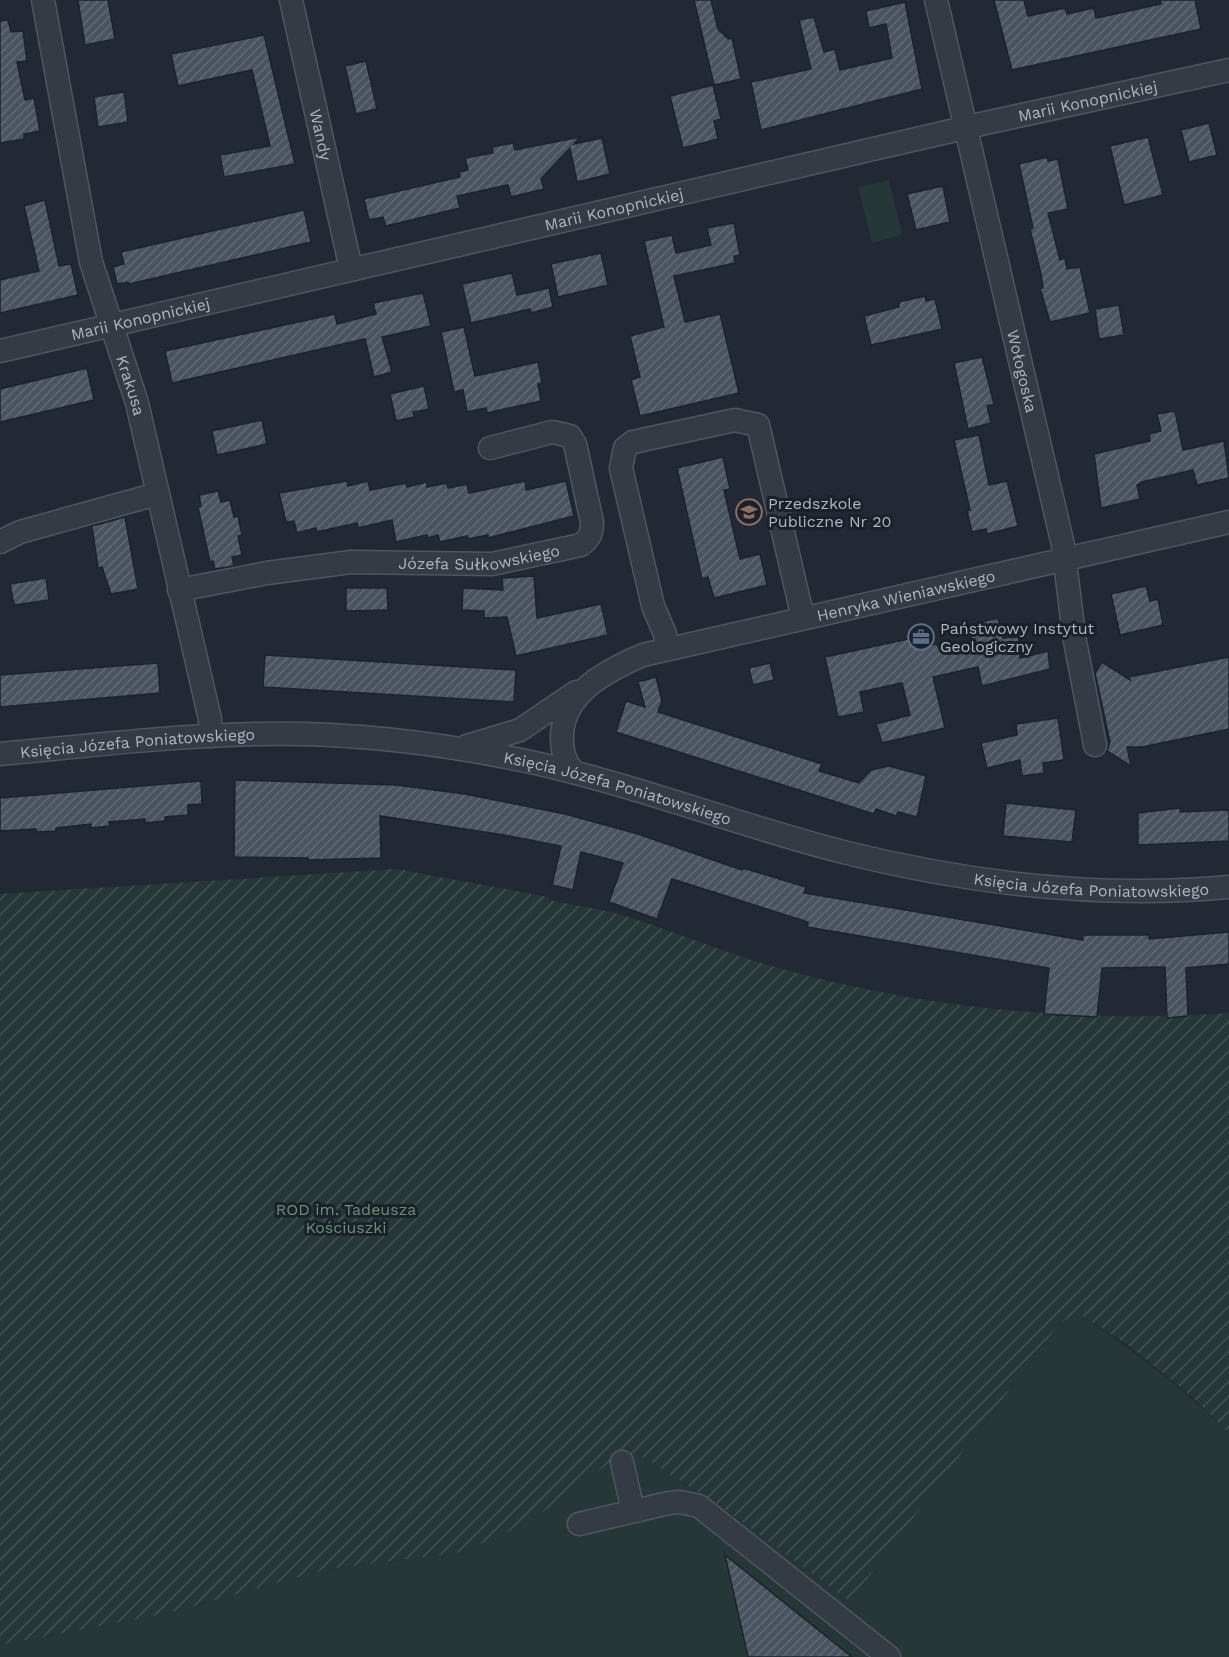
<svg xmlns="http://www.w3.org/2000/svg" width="1229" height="1657" font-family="'Work Sans',sans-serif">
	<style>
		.park { fill: #263738 }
		.garden { fill: url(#garden-furrows) }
		.building { fill: url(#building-hatch); stroke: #1c232c; stroke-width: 1.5 }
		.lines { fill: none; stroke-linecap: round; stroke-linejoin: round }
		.minor-casing { stroke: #4f5660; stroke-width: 25 }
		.minor { stroke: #353b45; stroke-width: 22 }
		.labels { text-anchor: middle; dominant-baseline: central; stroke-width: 6; stroke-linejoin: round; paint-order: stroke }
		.street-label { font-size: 16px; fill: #afb6c2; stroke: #1a212a }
		.poi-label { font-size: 16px; fill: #afb6c2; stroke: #1a212a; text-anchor: start }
		.park-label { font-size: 16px; fill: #699073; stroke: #1a212a }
	</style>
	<defs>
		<pattern id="garden-furrows" width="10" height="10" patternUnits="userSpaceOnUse" patternTransform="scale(1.5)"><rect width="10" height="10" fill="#263738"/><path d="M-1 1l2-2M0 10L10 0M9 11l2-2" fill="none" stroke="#435253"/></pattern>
		<pattern id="building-hatch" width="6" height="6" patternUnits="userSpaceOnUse" patternTransform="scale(1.5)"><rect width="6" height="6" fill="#4a5360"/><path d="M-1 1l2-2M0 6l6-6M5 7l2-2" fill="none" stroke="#626a75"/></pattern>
	</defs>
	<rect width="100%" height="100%" fill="#222935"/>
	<g class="park">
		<polygon points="889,180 902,235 872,243 858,187"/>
		<path d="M1081,1316C1135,1350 1183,1389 1229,1433V1657H0V1645L164,1614L328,1569L456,1553L503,1535L559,1502L619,1455L637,1454L719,1505L850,1602L1059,1324L1068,1318Z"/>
	</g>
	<path class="garden" d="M397,869L548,897L550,900C576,906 604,909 629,917C684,935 737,958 793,972C933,1009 1085,1024 1229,1013V1433L1192,1397L1128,1345L1082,1316L1068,1318L1059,1324L850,1602L719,1505L637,1454L619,1455L559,1502L503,1535L456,1553L328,1569L164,1614L0,1645V894Z"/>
	<g class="building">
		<polygon points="78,0 108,0 115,39 85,45"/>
		<polygon points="694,0 711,0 718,29 728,39 732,38 741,79 714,85"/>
		<polygon points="994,0 1024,0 1028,16 1065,8 1067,14 1094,8 1096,18 1161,4 1160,0 1195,0 1201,29 1012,70"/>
		<polygon points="905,2 922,89 761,130 751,82 811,69 799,20 814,17 824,52 835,49 840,70 892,58 886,24 869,28 866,11"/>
		<polygon points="8,20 11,32 23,31 27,61 17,62 25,100 34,98 40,131 24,134 24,139 0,143 0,21"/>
		<polygon points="264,35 295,164 224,177 220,155 270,146 252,70 178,86 171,54"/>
		<polygon points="366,61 377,109 356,114 345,66"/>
		<polygon points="713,85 721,119 714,121 718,139 683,148 670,96"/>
		<polygon points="124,92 128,122 98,127 94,97"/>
		<polygon points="1209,123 1217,155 1189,162 1181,130"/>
		<polygon points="580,137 574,144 602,138 610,174 577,182 570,148 541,179 544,189 511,197 508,185 457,196 460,208 386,226 383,217 369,220 364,199 460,177 459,172 468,170 465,158 493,153 492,147 513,143 515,150"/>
		<polygon points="1148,137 1163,195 1124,205 1110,146"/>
		<polygon points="1047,157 1048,161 1058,159 1068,209 1048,213 1060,260 1065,258 1067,269 1080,267 1090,313 1050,322 1040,288 1043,288 1041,274 1030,229 1033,228 1019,164"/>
		<polygon points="943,186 950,222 916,230 907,194"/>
		<polygon points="45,200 59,266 71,264 78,295 0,313 0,280 39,271 24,206"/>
		<polygon points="304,210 311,242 129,284 128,282 117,284 113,267 124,264 121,252"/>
		<polygon points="734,223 740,255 734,256 735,263 674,276 685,322 720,314 739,393 640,416 631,380 640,377 630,336 664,327 644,241 672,235 676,253 711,245 707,228"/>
		<polygon points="601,253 608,285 558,297 551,264"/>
		<polygon points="512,273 517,295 549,288 553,307 531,313 530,309 471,323 462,284"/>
		<polygon points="423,293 431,326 382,337 392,372 374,377 365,339 172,383 165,351 335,314 337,324 376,314 373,303"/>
		<polygon points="925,296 926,301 935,299 942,329 871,345 864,316 899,307 899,302"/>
		<polygon points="1119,305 1124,335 1099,339 1095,309"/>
		<polygon points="464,327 475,376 538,362 542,383 538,384 541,401 487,413 486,408 467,412 463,390 454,392 441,332"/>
		<polygon points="982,357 994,404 987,406 991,423 968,429 954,363"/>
		<polygon points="87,368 94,400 0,422 0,389"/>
		<polygon points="424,386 429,409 413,412 414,417 396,421 390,394"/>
		<polygon points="1175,411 1183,450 1224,441 1229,478 1197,485 1193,470 1142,482 1137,485 1140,499 1101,508 1094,454 1150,441 1149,434 1161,431 1157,414"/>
		<polygon points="262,420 267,444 217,455 212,431"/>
		<polygon points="979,435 989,485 1007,481 1018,526 987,534 986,529 972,532 967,511 970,510 954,440"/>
		<polygon points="723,457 730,489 724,490 740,559 760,554 767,585 714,598 708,577 702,579 677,468"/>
		<polygon points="347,481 348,486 368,481 370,490 406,483 407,487 427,482 427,487 447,483 448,488 467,484 469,493 525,481 526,490 566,481 574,516 488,538 488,535 468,539 467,536 440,542 438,535 428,538 427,535 396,542 392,520 358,528 357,523 317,532 316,528 297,533 294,521 286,522 279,493"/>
		<polygon points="218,491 221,502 230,500 234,517 238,516 242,535 238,536 242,555 232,557 234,566 215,569 213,561 210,562 198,507 201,506 199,495"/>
		<polygon points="125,517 138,589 111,594 102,567 98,568 92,526"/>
		<polygon points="534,576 537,618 601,604 608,635 516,656 507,617 484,618 484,611 462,610 463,588 503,590 502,578"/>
		<polygon points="46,578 49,600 14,605 10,584"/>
		<polygon points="1146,586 1150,601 1158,599 1163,625 1120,635 1111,594"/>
		<polygon points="346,588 387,588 388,610 346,611"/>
		<polygon points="998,618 1003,638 1019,637 1020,658 1048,651 1050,669 982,686 978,667 933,677 945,728 882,743 876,724 910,715 902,683 860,692 864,712 838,717 825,657 922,636 925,646 937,644 938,647 972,641 969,625"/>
		<polygon points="265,655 516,670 514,702 263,687"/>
		<polygon points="1229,657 1229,729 1142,747 1127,747 1131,766 1107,751 1110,742 1095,673 1102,662 1130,680 1129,677"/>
		<polygon points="158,663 160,693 0,707 0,675"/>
		<polygon points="770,663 774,680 753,685 749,668"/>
		<polygon points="656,677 662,701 658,712 822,764 819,771 859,783 871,770 889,766 926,776 917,817 898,812 896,816 876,809 874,814 616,732 626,701 645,707 638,682"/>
		<polygon points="1058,718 1064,760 1043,763 1044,773 1022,776 1020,760 987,768 981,743 1017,735 1016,724"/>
		<polygon points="235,780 396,785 465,794 565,814 638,834 742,870 743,868 806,887 804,893 1083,940 1083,935 1149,935 1149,939 1229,932 1229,964 1186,968 1188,1016 1167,1018 1165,967 1102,968 1097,1017 1044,1014 1049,968 807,927 808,922 672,879 657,919 609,902 623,863 581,852 573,890 552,885 561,846 504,835 380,816 381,858 308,860 308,858 234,857"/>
		<polygon points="201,781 202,804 188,805 188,815 165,817 165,821 145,823 145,819 109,822 110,826 91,828 91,824 56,828 56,831 36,832 36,829 0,831 0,798"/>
		<polygon points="1006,803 1076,810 1072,842 1003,836"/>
		<polygon points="1180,808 1180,812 1229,810 1229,841 1138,845 1138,813"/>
		<polygon points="725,1555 852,1657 748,1657"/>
	</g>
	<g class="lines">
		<g class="minor-casing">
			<g id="minor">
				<path id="s1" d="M43,0L91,262L137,403L210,719L211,736"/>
				<path id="s2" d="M291,0L351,269"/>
				<path id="s3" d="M936,0L1063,545L1074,636L1095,745"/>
				<path id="s4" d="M0,351L990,122L1229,70"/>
				<polyline points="0,542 20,532 157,494"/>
				<path id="s5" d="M179,590L267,573L351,562L492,564L581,545C590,538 592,533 592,522L575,444L570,436L552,432L490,448"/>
				<polyline points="667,648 665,634 653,606 621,468 625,448 633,442 735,420 758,425 803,618"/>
				<polyline points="467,746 520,730 576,692"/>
				<path id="s6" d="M0,754C85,746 171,736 256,734C340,732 424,741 506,757C621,779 730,823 843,852C968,883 1101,899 1229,887"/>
				<path id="s7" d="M574,772C564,762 562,751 562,737C562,693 608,670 643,655L1229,522"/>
				<polyline points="622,1462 633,1511"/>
				<polyline points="579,1524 669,1503 680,1502 699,1506 889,1657"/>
			</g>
		</g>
		<use href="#minor" class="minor"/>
	</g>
	<defs>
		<g id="school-ring" transform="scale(1.35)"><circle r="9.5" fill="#1a212a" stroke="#8d6e63" stroke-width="1.5"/><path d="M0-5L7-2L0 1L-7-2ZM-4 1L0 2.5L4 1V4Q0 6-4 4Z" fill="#8d6e63"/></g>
		<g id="office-ring" transform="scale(1.35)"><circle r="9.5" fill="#1a212a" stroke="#5c6f8a" stroke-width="1.5"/><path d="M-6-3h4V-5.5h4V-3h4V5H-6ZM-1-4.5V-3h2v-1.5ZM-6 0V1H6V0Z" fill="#5c6f8a"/></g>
	</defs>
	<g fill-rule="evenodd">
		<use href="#school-ring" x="749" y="512"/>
		<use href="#office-ring" x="921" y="637"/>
	</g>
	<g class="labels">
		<g class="street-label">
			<text stroke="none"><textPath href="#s4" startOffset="1116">Marii Konopnickiej</textPath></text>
			<text stroke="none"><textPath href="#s2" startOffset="138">Wandy</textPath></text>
			<text stroke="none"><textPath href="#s4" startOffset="630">Marii Konopnickiej</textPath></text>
			<text stroke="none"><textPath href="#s4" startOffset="144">Marii Konopnickiej</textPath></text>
			<text stroke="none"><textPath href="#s3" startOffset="381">Wołogoska</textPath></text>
			<text stroke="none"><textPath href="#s1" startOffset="396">Krakusa</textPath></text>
			<text stroke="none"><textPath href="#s5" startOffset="303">Józefa Sułkowskiego</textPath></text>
			<text stroke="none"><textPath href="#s7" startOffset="430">Henryka Wieniawskiego</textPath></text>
			<text stroke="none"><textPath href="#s6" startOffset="138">Księcia Józefa Poniatowskiego</textPath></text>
			<text stroke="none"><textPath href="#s6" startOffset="624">Księcia Józefa Poniatowskiego</textPath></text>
			<text stroke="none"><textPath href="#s6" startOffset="1110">Księcia Józefa Poniatowskiego</textPath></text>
		</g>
		<g class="poi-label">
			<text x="768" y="503">Przedszkole<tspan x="768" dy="18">Publiczne Nr 20</tspan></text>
			<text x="940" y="628">Państwowy Instytut<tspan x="940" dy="18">Geologiczny</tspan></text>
		</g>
		<g class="park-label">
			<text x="346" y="1209">ROD im. Tadeusza<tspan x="346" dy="18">Kościuszki</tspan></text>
		</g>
	</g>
</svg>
